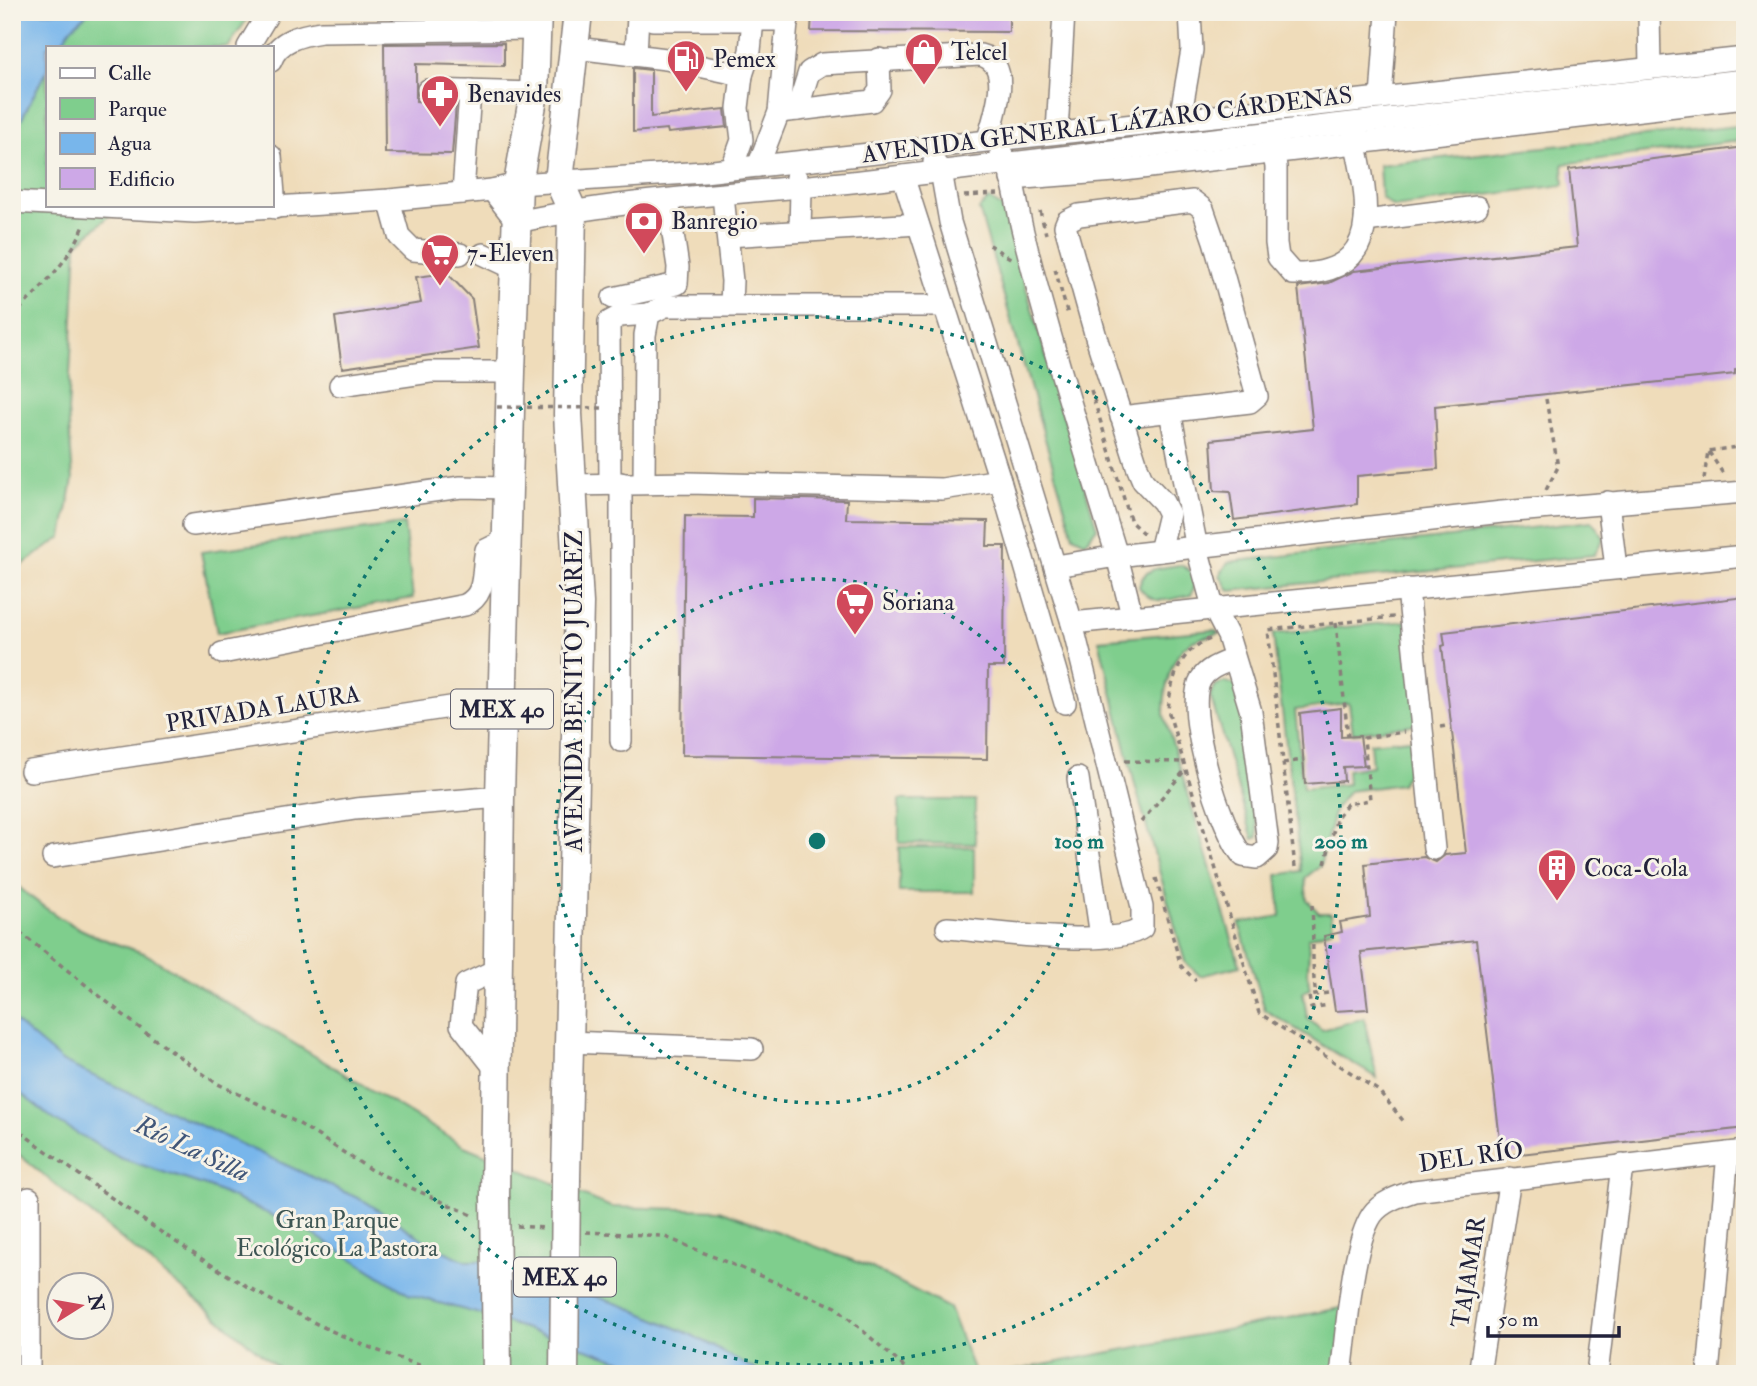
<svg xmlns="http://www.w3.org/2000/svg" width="1757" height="1386" font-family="'IM FELL Double Pica',serif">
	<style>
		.green { fill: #7fce8d; stroke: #507864; stroke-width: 2 }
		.water { fill: #78b6eb; stroke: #4d6c93; stroke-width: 2 }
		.building { fill: #cda8e7 }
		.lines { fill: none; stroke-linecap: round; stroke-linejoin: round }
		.minor-casing { stroke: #887f7a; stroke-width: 24 }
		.major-casing { stroke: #887f7a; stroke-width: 31 }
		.path { stroke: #887f7a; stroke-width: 3.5; stroke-dasharray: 5 5; stroke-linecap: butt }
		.minor { stroke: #fff; stroke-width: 21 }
		.major { stroke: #fff; stroke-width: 28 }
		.major-bridge-casing { stroke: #887f7a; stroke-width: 31; stroke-linecap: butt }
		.path-bridge { stroke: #887f7a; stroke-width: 3.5; stroke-dasharray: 5 5; stroke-linecap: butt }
		.major-bridge { stroke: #fff; stroke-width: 28 }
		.ring { fill: none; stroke: #0f766e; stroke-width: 3.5; stroke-dasharray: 3.5 7 }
		.labels { text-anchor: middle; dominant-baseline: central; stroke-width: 6; stroke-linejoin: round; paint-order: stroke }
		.shield { fill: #f7f3e8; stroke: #62616f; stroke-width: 2 }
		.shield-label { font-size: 23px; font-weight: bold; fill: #22223b }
		.poi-label { font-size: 24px; fill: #22223b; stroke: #f7f3e8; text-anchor: start }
		.street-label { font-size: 24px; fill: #22223b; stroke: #f7f3e8 }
		.park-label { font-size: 24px; fill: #3e5654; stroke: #f7f3e8 }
		.water-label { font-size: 26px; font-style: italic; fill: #405679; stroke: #f7f3e8 }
		.centre { fill: #0f766e; stroke: #f7f3e8; stroke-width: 3.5 }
		.ring-label { font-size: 21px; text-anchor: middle; font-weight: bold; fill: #0f766e; stroke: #f7f3e8; stroke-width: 6; stroke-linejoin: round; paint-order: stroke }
	</style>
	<rect width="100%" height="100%" fill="#f7f3e8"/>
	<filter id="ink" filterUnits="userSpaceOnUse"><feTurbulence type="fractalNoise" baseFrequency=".0143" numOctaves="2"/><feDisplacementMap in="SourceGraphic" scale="14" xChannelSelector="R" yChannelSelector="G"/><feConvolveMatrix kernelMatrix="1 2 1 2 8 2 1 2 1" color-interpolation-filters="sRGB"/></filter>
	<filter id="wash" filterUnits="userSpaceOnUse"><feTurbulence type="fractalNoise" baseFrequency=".00686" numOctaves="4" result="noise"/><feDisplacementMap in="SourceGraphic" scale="28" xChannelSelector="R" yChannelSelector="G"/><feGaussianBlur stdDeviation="1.57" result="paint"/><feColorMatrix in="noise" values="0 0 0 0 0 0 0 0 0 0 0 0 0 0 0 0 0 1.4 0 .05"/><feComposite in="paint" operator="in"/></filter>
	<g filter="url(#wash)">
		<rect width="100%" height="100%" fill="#efdcba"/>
		<g class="green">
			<polygon points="12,12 252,12 228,47 47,47 47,205 122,205 77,244 68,411 73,480 62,537 12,572"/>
			<polygon points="1745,125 1745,140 1563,164 1564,185 1393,207 1381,197 1379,165"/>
			<polygon points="989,199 1002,207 1097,528 1085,542 1073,536 979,209"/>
			<polygon points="1592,521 1604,538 1594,555 1229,591 1220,575 1228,562"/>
			<polygon points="404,524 413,598 217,633 201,552"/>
			<path d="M1180,565C1195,571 1199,580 1191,595C1169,599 1153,608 1139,587C1143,566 1162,568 1180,565Z"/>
			<path d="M1407,621L1418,724L1353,733L1349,703L1295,710L1303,789L1348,784L1347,770L1372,766L1370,743L1421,738L1417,754L1401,784L1349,791L1335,809L1320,866L1305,878L1307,900L1319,913H1331L1333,929L1308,938C1311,957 1305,970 1310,989L1303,992L1307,1017L1322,1030L1364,1018L1377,1078L1265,1010L1239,923L1281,916L1277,875L1301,871L1273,634Z"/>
			<path d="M1214,630L1219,633C1210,636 1199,638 1191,642C1169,656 1164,691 1164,715L1240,966L1200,976L1185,962L1135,785L1099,640Z"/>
			<polygon points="1225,682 1236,685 1244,693 1258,837 1253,839 1210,695 1216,685"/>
			<polygon points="899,800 975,800 975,844 899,843"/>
			<rect x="899" y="847" width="75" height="45"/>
			<path d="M12,881C55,920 88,936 144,953L464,1146L611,1207L720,1210L870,1267L949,1308L975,1374H286L12,1149Z"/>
			<polygon points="1351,1306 1341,1374 996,1374"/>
		</g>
		<g class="water">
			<polygon points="25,12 89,12 71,28 59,47 47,47 47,69 12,138 12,28"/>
			<polygon points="12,1019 63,1062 366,1202 435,1247 466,1261 491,1261 627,1307 690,1334 763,1374 647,1374 628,1363 487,1316 410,1295 311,1233 209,1187 120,1158 56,1121 12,1087"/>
		</g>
		<g id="blocks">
			<g class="building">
				<polygon points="812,12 1009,12 1009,32 811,31"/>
				<polygon points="504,43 504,66 416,64 416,101 456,104 452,154 385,153 384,44"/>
				<polygon points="633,68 651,70 651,117 725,109 727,127 668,133 667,129 633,132"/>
				<polygon points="1745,147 1745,368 1735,370 1735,374 1435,406 1438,469 1357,476 1357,504 1234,520 1230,492 1214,491 1211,440 1313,429 1298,287 1329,283 1354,271 1577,247 1569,170"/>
				<polygon points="447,273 472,299 479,348 342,368 335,317 421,303 416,277"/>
				<polygon points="753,498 847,500 846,519 988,521 987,546 1005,546 1004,667 988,667 987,759 682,755 685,516 753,517"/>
				<polygon points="1745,597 1745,1128 1502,1156 1476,940 1361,952 1368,1009 1335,1011 1324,936 1342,932 1340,922 1370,917 1365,864 1424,857 1436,862 1445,855 1466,853 1442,646 1445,645 1443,632"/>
				<polygon points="1341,708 1341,737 1360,736 1364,766 1343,767 1344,781 1305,784 1300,713"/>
			</g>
		</g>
	</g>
	<g filter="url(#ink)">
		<use href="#blocks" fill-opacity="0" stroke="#887f7a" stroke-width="2"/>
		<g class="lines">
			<g class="minor-casing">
				<g id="minor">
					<polyline points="637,12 653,20 788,20"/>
					<polyline points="1649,12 1650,68"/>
					<polyline points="248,47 269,12"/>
					<polyline points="576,48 666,59 742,75 738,108 742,140 732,168"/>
					<polyline points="636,55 638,15"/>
					<path d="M271,61C278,40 301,35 321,32L536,29"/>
					<polyline points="742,75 750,51 753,19"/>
					<polyline points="428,90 534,93"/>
					<polyline points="1381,98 1387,12"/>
					<polyline points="797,110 872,101 880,90 879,59"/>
					<path d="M779,112L797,110L809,72L822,64L980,55C1015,63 994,116 988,139"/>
					<polyline points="1180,119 1192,50 1190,12"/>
					<polyline points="1057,132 1064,12"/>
					<path d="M1272,142L1276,167V243L1278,257L1293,274C1389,275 1367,196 1353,131"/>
					<path d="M1001,153C1013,166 1017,209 1022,228C1049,339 1084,447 1117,556L1502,512L1745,492"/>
					<polyline points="271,156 275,208"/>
					<polyline points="934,162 941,171 950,222 1072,623 1745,556"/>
					<polyline points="758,166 779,112 788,12"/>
					<polyline points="903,176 1000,480 1065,703"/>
					<polyline points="796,177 801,189 800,230"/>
					<polyline points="1011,179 1115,171 1745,98"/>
					<path d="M492,190L517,222C637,196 764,193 887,178C1173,143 1458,110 1745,80"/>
					<polyline points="463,193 470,91"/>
					<polyline points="723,196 732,281 731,305"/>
					<polyline points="389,200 399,236 413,250 460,254"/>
					<polyline points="12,202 195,212 389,200 492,190 518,184 704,172 1745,58"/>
					<polyline points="1365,221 1477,207"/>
					<polyline points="728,236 918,224"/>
					<polyline points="483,254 515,269"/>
					<polyline points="613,298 677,284 678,267 668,201"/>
					<polyline points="340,385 430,372 511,372"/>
					<path d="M1170,412L1197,548L1213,607L1228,636L1251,712L1268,843L1267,849L1257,858L1243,856C1221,831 1183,708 1201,679C1208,668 1221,664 1233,659"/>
					<polyline points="1121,417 1250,402 1257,396 1214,241 1203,209 1193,201 1079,215 1067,221 1065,226 1096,337 1138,469 1143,481 1163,502 1169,514 1160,551"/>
					<polyline points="621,483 621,741"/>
					<polyline points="644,483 645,335 649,314 665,306 943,306"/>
					<polyline points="610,484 609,322 620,316 649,314"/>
					<polyline points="572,485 688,483 942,489 1000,480"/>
					<polyline points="1608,502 1616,568"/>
					<polyline points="193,525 461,487 507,488"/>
					<polyline points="1056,566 1117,556 1132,615"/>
					<polyline points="1408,589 1434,849"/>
					<path d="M222,653L465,605C488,594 481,571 486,550L498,544L506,551"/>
					<polyline points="31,771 503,699"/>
					<polyline points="1078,778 1101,937"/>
					<polyline points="53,857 355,809 500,797"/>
					<path d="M947,928C985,931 1114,949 1142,928V907L1072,623"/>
					<polyline points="568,1042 752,1049"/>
					<polyline points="497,1071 461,1025 466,984 498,969"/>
					<polyline points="29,1374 29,1198"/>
					<path d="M1341,1374C1347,1333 1351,1247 1372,1215C1381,1202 1399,1196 1414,1191L1745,1151"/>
					<polyline points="1479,1374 1510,1178"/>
					<polyline points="1597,1374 1622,1165"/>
					<polyline points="1708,1374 1728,1153"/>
				</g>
			</g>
			<g class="major-casing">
				<g id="major">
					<polyline points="566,1179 579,603 568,414 572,210 559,181 578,12"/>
					<polyline points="495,1196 500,797 511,372 518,184 534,93 537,12"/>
				</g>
			</g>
			<g class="path">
				<polyline points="964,196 998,194"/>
				<polyline points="1040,211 1046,234"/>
				<polyline points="989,245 1012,259"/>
				<polyline points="1055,269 1068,315"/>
				<path d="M12,317C40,289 71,260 85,223"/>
				<polyline points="1091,390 1131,522 1144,534"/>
				<polyline points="1709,452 1724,475"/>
				<polyline points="1704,479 1708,451 1745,446"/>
				<polyline points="1546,490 1558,467 1546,399"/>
				<polyline points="1336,623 1348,737"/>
				<path d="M1210,639C1179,650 1171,680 1168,710L1259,1013L1379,1091L1405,1123"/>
				<polyline points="1440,727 1452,725"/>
				<polyline points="1125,761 1183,762"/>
				<polyline points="1283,763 1303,760"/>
				<polyline points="1141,822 1185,770"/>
				<polyline points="1325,864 1337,817 1347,804 1370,800 1364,738 1404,732"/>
				<polyline points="1295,867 1268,630 1394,617"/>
				<polyline points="1156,878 1181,966 1196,981"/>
				<path d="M1312,905C1314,935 1311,966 1316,995"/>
				<polyline points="12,926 146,1033 216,1083 298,1123 371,1170 472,1215"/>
				<polyline points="1328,993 1309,996 1311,1008 1329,1005"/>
				<path d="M12,1126C145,1222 289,1333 451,1374"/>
				<polyline points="517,1226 544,1228"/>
				<polyline points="586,1232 663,1236 836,1307 912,1374"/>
			</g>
			<use href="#minor" class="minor"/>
			<use href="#major" class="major"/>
			<g class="major-bridge-casing">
				<g id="major-bridge">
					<polyline points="495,1196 497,1374"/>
					<polyline points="564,1374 566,1179"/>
				</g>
			</g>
			<polyline class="path-bridge" points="497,407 603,408"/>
			<use href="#major-bridge" class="major-bridge"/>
		</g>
	</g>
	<g class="ring">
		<circle cx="817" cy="841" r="262"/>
		<circle cx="817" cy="841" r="524"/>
	</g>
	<defs>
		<g id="shop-pin" transform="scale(2.0125)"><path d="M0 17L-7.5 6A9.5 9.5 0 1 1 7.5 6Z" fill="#d1495b" stroke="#f7f3e8"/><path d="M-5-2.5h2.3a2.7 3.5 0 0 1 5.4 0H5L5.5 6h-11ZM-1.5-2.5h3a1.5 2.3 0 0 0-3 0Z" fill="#fff"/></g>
		<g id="fuel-pin" transform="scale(2.0125)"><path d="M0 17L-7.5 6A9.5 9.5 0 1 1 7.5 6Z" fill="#d1495b" stroke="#f7f3e8"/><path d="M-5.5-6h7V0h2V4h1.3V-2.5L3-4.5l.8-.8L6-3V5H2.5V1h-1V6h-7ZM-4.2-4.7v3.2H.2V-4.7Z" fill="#fff"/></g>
		<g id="pharmacy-pin" transform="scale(2.0125)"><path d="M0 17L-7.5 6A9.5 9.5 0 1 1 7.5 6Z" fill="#d1495b" stroke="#f7f3e8"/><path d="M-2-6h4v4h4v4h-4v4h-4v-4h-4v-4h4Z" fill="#fff"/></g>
		<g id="bank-pin" transform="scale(2.0125)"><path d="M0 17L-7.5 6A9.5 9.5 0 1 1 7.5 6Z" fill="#d1495b" stroke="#f7f3e8"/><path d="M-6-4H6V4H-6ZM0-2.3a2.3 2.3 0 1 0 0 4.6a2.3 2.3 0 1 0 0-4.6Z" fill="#fff"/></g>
		<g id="supermarket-pin" transform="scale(2.0125)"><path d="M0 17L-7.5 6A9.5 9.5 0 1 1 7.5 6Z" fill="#d1495b" stroke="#f7f3e8"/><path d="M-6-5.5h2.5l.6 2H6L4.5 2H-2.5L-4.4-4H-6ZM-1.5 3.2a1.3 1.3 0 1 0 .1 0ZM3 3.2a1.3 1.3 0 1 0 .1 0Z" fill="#fff"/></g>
		<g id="building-pin" transform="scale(2.0125)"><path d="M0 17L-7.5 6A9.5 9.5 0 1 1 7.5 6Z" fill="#d1495b" stroke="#f7f3e8"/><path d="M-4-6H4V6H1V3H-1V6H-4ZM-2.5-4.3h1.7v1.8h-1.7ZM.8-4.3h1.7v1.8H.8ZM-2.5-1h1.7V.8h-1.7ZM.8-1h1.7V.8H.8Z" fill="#fff"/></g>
	</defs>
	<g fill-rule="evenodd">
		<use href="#shop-pin" x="924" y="52"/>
		<use href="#fuel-pin" x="686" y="59"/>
		<use href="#pharmacy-pin" x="440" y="94"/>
		<use href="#bank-pin" x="644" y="221"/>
		<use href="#supermarket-pin" x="440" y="253"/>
		<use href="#supermarket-pin" x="855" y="602"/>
		<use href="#building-pin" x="1557" y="868"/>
	</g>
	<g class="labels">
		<g class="shield">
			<rect x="451" y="689.5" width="102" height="39" rx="5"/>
			<rect x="514" y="1257.5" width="102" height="39" rx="5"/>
		</g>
		<g class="shield-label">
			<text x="502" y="709">MEX 40</text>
			<text x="565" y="1277">MEX 40</text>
		</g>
		<g class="poi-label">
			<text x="951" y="52">Telcel</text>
			<text x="713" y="59">Pemex</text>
			<text x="467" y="94">Benavides</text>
			<text x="671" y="221">Banregio</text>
			<text x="467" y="253">7-Eleven</text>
			<text x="882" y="602">Soriana</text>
			<text x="1584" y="868">Coca-Cola</text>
		</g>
		<g class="street-label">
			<text transform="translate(1107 125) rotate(-7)">AVENIDA GENERAL LÁZARO CÁRDENAS</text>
			<text transform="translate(574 691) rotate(-90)">AVENIDA BENITO JUÁREZ</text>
			<text transform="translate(263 709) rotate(-9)">PRIVADA LAURA</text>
			<text transform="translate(1471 1157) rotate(-8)">DEL RÍO</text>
			<text transform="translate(1469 1272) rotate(-81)">TAJAMAR</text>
		</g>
		<g class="park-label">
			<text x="337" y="1220">Gran Parque<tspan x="337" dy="28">Ecológico La Pastora</tspan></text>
		</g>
		<g class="water-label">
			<text transform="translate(192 1149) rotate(25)">Río La Silla</text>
		</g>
	</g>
	<circle cx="817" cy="841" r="10" class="centre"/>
	<g class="ring-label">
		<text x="1079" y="848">100 m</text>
		<text x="1341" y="848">200 m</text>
	</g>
	<rect width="1757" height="1386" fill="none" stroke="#f7f3e8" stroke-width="42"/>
	<rect x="46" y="46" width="228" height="161" fill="#f7f3e8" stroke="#a29fa3" stroke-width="2"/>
	<rect x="60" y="68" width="35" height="10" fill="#ffffff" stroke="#a29fa3" stroke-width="2"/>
	<text x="108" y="80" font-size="21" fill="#22223b">Calle</text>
	<rect x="60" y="98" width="35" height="21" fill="#7fce8d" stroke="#a29fa3" stroke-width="2"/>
	<text x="108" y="116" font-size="21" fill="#22223b">Parque</text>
	<rect x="60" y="133" width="35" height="21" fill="#78b6eb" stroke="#a29fa3" stroke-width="2"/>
	<text x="108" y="150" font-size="21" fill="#22223b">Agua</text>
	<rect x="60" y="168" width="35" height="21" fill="#cda8e7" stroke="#a29fa3" stroke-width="2"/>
	<text x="108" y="186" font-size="21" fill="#22223b">Edificio</text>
	<g transform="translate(80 1306) rotate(79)"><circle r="33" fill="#f7f3e8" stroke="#a29fa3" stroke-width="2"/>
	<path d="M0-5L12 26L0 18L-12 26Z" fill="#d1495b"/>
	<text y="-10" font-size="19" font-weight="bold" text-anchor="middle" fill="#22223b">N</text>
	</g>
	<path d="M1488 1326v10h131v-10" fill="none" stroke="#22223b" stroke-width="3.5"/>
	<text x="1498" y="1326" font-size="21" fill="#22223b" stroke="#f7f3e8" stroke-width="5" paint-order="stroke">50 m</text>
</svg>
